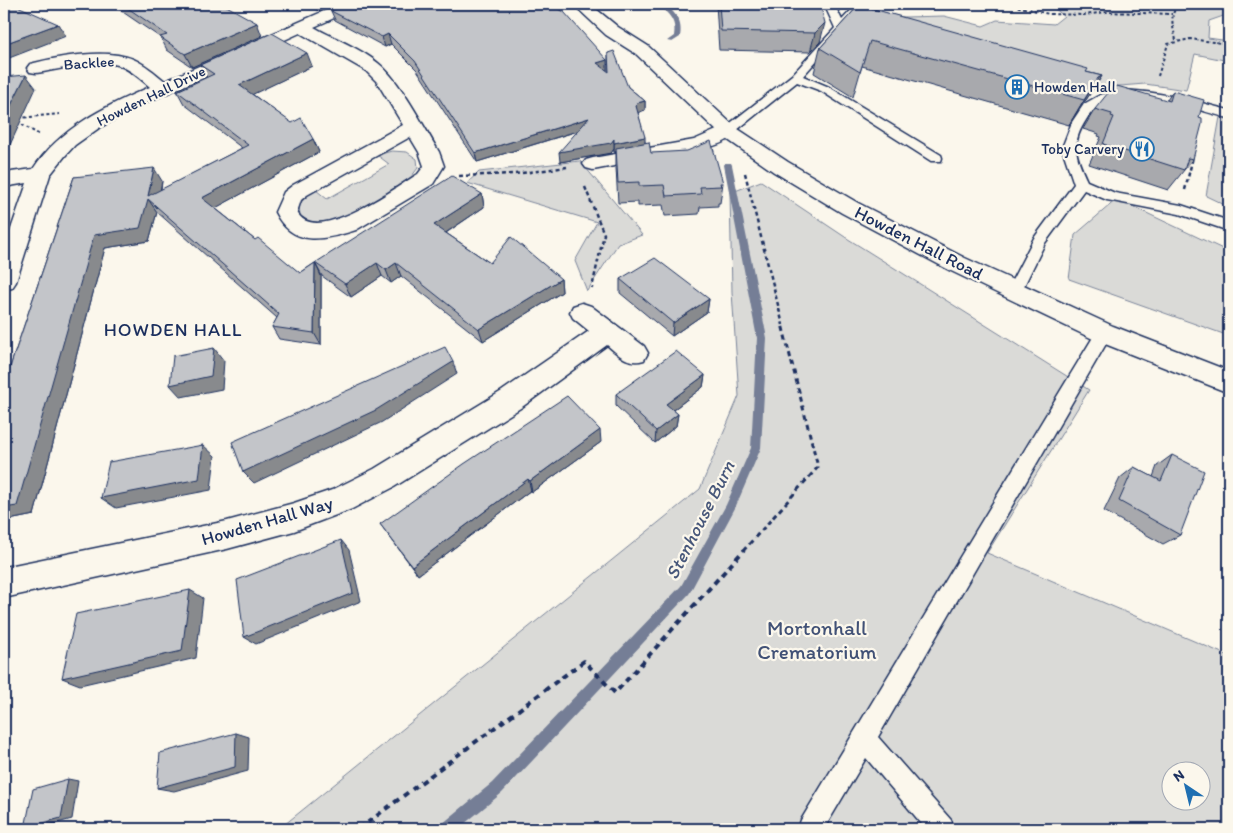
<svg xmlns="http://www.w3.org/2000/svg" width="1233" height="833" font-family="Itim,sans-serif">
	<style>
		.green { fill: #dadad7; stroke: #7a849a; fill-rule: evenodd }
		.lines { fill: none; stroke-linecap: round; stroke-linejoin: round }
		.stream { fill: #747e96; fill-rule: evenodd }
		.lane-casing { stroke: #1b2f5e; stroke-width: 3 }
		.street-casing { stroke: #1b2f5e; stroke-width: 3 }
		.primary-casing { stroke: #1b2f5e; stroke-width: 3 }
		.path-far3 { stroke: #1b2f5e; stroke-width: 2; stroke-dasharray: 3 2.5; stroke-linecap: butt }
		.path-far2 { stroke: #1b2f5e; stroke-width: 2.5; stroke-dasharray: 4 3; stroke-linecap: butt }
		.path-far1 { stroke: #1b2f5e; stroke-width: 3; stroke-dasharray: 5 4; stroke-linecap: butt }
		.path { stroke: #1b2f5e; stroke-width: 4; stroke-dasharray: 6 5; stroke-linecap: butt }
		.lane { fill: #fbf7ec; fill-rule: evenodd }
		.street { fill: #fbf7ec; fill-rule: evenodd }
		.primary { fill: #fbf7ec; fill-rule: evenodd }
		.wall { fill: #a8a9ad; stroke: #1b2f5e }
		.shaded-wall { fill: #888a8d; stroke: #1b2f5e }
		.building { fill: #c3c5c9; stroke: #1b2f5e }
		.labels { text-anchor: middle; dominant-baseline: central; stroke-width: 4.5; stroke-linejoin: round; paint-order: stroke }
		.far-street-label { font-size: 15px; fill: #1b2f5e; stroke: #fbf7ec }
		.far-poi-label { font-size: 15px; fill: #1b2f5e; stroke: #fbf7ec; text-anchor: start }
		.street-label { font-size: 18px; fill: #1b2f5e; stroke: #fbf7ec }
		.neighbourhood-label { font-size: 19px; letter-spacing: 1px; fill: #1b2f5e; stroke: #fbf7ec }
		.water-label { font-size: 19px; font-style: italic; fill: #47577a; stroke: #fbf7ec }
		.near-park-label { font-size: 21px; fill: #415176; stroke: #fbf7ec }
	</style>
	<rect width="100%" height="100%" fill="#fbf7ec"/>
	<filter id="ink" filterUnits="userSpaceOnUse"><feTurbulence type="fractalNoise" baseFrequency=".02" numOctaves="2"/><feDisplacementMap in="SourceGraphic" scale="10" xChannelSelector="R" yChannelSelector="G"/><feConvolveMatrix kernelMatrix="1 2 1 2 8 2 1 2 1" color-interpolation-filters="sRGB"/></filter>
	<g filter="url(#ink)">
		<g class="green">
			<polygon points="1049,4 1221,4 1229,11 1229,14 1209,21 1208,38 1229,41 1229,61 1195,54 1186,90 1145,84 1082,89 868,13 905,17 944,16 983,26 997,20 1054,24 1064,16"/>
			<polygon points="1220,117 1229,120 1229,207 1206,196"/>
			<path d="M392,151L407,152L417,159L418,168L411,177C387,192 325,240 300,215L299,205L308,194L316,190L327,199L389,164L377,155Z"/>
			<polygon points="580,161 642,235 618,244 587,291 575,261 597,222 467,183 479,172"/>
			<path d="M761,181L845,237L1089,390L987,553L1229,656V829H279L700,489L739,396L732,292L730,193ZM1170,770H1200V800H1170Z"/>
			<polygon points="1117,199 1229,252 1229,336 1069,279 1075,235"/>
		</g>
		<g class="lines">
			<g class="stream">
				<path d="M658,4H664C676,13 683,22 680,37L672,42L667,41L674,36C677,20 668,14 658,4Z"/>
				<polygon points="725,163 731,163 732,165 767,338 761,448 735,508 689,594 502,793 458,829 440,829 442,824 492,783 681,586 726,505 751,448 757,338 724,165"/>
			</g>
			<g class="lane-casing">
				<g id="lane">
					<polygon points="824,4 834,4 842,20 857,4 867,4 803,76 829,87 941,155 942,158 941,161 931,161 821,91 797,82 732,134 724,134 722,131 724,128 792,75 835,28"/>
					<path d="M1124,90C1161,92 1194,101 1229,110V118C1189,109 1113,75 1086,120C1070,145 1076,157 1087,181L1115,193L1181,205L1229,221V231L1179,214L1107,200L1084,190L1045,243L1019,296L1014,298L1009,296L1006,292L1034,238L1074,184L1062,148L1072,122L1084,104L1100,95Z"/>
					<polygon points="1104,327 1110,329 1112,333 1110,337 878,737 951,820 954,829 926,829 866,758 824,829 798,829 801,820 1061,390 1098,329"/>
				</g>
			</g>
			<g class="street-casing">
				<g id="street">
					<path d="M340,4H361L359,7L314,27C335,39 360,48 378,63C400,80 424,127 439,152L444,166L433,184L356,230C324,240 293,248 275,212L284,192L293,185L403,125L377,82L366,71L300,33L139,106L99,128L75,145L65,156L50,175L16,282L12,288L4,290V249L27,183L4,187V173L33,169C60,128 106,106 150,87C141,79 130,69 118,65C95,59 59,70 36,73L30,72L27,68L30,64C58,57 105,48 133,59C145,64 155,73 165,81ZM410,137L419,152L424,166L418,174C395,188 315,247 297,212L301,200L307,195Z"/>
					<path d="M728,125L735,127L738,131C731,141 715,146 704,149L593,170L586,168L583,164L586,160L593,158L694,140Z"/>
					<path d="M582,303L591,306L644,346L648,353L644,360C628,365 619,355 607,345L522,407L394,487L352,509L294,531L227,549L4,598V567L227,521L294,503L332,490L374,469L502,391L589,331L573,318L570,312L573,306Z"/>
				</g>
			</g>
			<g class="primary-casing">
				<polygon id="primary" points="573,4 590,4 618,27 648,46 735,127 788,162 858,203 965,258 1113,326 1229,371 1229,393 1095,340 949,270 842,213 774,172 721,135 636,54 606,35"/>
			</g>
			<g class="path-far3">
				<polyline points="277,4 288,8"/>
				<polyline points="1007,4 1049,14 1084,15 1106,12 1172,14"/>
				<path d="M1176,40C1173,27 1168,13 1180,4"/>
				<polyline points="1158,76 1168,44 1190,39 1229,44"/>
				<polyline points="19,118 60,114"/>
				<polyline points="17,122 40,135"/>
			</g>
			<g class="path-far2">
				<polyline points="745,173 783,325"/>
				<polyline points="459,176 515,174 567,167"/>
				<polyline points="585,187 604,234 592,288"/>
				<polyline points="1185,190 1193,157"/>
			</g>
			<polyline class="path-far1" points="743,551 818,467 782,324"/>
			<polyline class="path" points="359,829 584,661 615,693 744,550"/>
			<use href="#lane" class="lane"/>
			<use href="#street" class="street"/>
			<use href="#primary" class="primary"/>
		</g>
		<g class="wall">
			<polygon points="111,4 223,4 262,36 192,67 167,50 161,38"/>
			<polygon points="304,4 336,4 319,11"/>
			<polygon points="716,4 820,4 820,42 810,52 719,50"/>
			<polygon points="859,5 1086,72 1102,76 1086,100 1082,103 1069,125 862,66 853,97 814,73 820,48"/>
			<polygon points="331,11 607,70 606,70 608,72 608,53 628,87 645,101 645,110 638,112 645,142 651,153 723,183 720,203 718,203 718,206 700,207 699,214 665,216 663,205 638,206 638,202 618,203 616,168 616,152 614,152 614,149 611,153 560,162 578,131 477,162 417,70 391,44 385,47 335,20"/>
			<polygon points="200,65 312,66 252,94 313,139 319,152 215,208 255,240 300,273 315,263 321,276 321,345 279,339 272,327 277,318 157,212 149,241 105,248 34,515 4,521 4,385 74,177 162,181 161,190 242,148 184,104 177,91 207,78"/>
			<polygon points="1173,91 1199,117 1193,159 1168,190 1089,164 1101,137 1098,136 1099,134 1083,129 1095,109 1167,100"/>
			<polygon points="482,194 484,207 446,233 490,263 561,279 562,292 483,341 401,276 391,283 382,276 351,297 322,276 315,263"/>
			<polygon points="620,279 709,299 707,312 672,336 620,293"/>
			<polygon points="705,375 703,387 673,410 678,414 676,426 655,443 616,406 616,394"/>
			<polygon points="601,442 532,492 531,490 418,575 380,524"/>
			<polygon points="1172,455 1180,535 1163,544 1104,511 1120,478 1134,467 1153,477 1157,466"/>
		</g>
		<g class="shaded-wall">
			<polygon points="316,4 336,4 319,11"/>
			<polygon points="257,23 262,36 192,67 185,54"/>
			<polygon points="825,23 820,42 810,52 815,33"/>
			<polygon points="58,24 66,36 4,60 4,44"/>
			<polygon points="388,34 391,44 385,47 382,37"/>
			<polygon points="307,53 312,66 245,98 239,85"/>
			<polygon points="607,60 607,70 597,72 597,63"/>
			<polygon points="26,75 36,88 4,158 4,119"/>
			<polygon points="1102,76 1086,100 1082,103 1069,125 1098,78"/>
			<polygon points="645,101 645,110 637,113 636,106 637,103"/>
			<polygon points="589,118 590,127 477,162 475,153"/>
			<polygon points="645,137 645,147 614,152 614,143"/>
			<polygon points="313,139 319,152 210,211 202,198"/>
			<polygon points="614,139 614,149 611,153 560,162 559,152"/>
			<polygon points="154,168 162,181 157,208 148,196"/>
			<polygon points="482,194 484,207 438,238 434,225"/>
			<polygon points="148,199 157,212 149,241 105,248 34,515 4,521 4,508 94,235"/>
			<polygon points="315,263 321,276 321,345 314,333"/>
			<polygon points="377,263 382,276 351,297 345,284"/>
			<polygon points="396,263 401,276 391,283 386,270"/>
			<polygon points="561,279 562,292 483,341 479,329"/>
			<polygon points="709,299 707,312 672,336 673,323"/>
			<polygon points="214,348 224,361 222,389 181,397 170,385"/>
			<polygon points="453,362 457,374 382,422 254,483 243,472"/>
			<polygon points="705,375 703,387 665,416 666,404"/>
			<polygon points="678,414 676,426 655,443 656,431"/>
			<polygon points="600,430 601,442 532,492 530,481"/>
			<polygon points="203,445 215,456 211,490 116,508 101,498"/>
			<polygon points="528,479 531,490 418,575 412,566"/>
			<polygon points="341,540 349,550 361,601 256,644 244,637"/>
			<polygon points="190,590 203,598 196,658 80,685 62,678"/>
			<polygon points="236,733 249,737 248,771 174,791 157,788"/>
			<polygon points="68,779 78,781 72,819 36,829 25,828"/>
		</g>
		<g class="building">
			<polygon points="4,4 13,4 58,24 4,44"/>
			<polygon points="122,4 223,4 257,23 185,54 160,37 167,35"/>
			<polygon points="347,4 551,4 564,12 607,60 597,63 609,72 608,53 614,51 628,87 645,101 637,103 636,106 645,137 614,143 614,139 611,143 559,152 589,118 475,153 415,61 388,34 382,37 331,11"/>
			<polygon points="719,4 820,4 825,23 815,33 721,31"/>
			<polygon points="859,5 1088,69 1086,72 1102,76 1098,78 1084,100 870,41 860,72 820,48"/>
			<polygon points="272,33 307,53 239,85 292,123 301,118 313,139 202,198 255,240 258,238 300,273 315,263 314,333 272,327 279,314 148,199 140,228 94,235 17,506 4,508 4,385 74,177 154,168 148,196 248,145 177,91 214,74 200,65"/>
			<polygon points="26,75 4,119 4,77"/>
			<polygon points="1117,86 1170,101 1173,91 1204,100 1199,117 1202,118 1202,124 1193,159 1188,158 1184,170 1103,144 1114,117 1111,116 1112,114 1095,109 1112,88"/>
			<polygon points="711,141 723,183 720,183 721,186 700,187 701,194 666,196 664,185 639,186 639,182 618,183 616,148 649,142 651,153 687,151"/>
			<polygon points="452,176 482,194 434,225 490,263 511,237 561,279 479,329 396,263 386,270 377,263 345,284 315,263"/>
			<polygon points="655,258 709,299 673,323 620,279"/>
			<polygon points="445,347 453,362 376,410 243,472 232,442"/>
			<polygon points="214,348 211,376 170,385 173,356"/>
			<polygon points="676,351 705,375 666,404 678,414 656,431 616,394"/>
			<polygon points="567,396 600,430 530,481 528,479 412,566 380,524 464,464"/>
			<polygon points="203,445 199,479 101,498 109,462"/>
			<polygon points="1172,455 1204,471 1180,535 1119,501 1134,467 1161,481"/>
			<polygon points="341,540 353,593 244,637 237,580"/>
			<polygon points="190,590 182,651 62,678 76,614"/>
			<polygon points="236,733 235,767 157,788 160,753"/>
			<polygon points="68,779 61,818 25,828 33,789"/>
		</g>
	</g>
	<defs>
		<g id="building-ring" transform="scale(1.25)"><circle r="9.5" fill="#fbf7ec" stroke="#1f6fb2" stroke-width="1.5"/><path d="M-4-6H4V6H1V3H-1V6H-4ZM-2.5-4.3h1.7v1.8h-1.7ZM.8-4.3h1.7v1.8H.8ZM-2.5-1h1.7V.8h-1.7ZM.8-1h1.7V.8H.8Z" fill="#1f6fb2"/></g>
		<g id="restaurant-ring" transform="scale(1.25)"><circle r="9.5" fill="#fbf7ec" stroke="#1f6fb2" stroke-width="1.5"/><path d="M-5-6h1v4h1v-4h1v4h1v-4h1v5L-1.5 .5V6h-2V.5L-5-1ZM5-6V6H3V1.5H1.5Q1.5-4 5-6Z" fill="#1f6fb2"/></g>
	</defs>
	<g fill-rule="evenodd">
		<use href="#building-ring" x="1017" y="87"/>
		<use href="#restaurant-ring" x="1142" y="149"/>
	</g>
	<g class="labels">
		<g class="far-street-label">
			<text transform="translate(89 63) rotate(-4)">Backlee</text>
			<text transform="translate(151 96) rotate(-26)">Howden Hall Drive</text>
		</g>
		<g class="far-poi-label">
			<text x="1034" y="87">Howden Hall</text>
			<text x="1124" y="149" text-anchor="end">Toby Carvery</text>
		</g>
		<g class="street-label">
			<text transform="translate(919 243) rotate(27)">Howden Hall Road</text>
			<text transform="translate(267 521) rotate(-16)">Howden Hall Way</text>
		</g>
		<g class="neighbourhood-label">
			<text x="173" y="329">HOWDEN HALL</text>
		</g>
		<g class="water-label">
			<text transform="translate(700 520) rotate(-63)">Stenhouse Burn</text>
		</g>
		<g class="near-park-label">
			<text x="817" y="627">Mortonhall<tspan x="817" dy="24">Crematorium</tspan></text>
		</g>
	</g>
	<rect width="1233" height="833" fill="none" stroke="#fbf7ec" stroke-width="20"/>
	<rect x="10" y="10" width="1213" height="813" fill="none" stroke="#1b2f5e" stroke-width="2" filter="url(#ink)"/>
	<g transform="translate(1186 786) rotate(325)"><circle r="24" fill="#fbf7ec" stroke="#a1a7b3"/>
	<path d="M0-4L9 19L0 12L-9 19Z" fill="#1f6fb2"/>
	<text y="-8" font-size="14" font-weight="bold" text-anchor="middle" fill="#1b2f5e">N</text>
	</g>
</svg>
